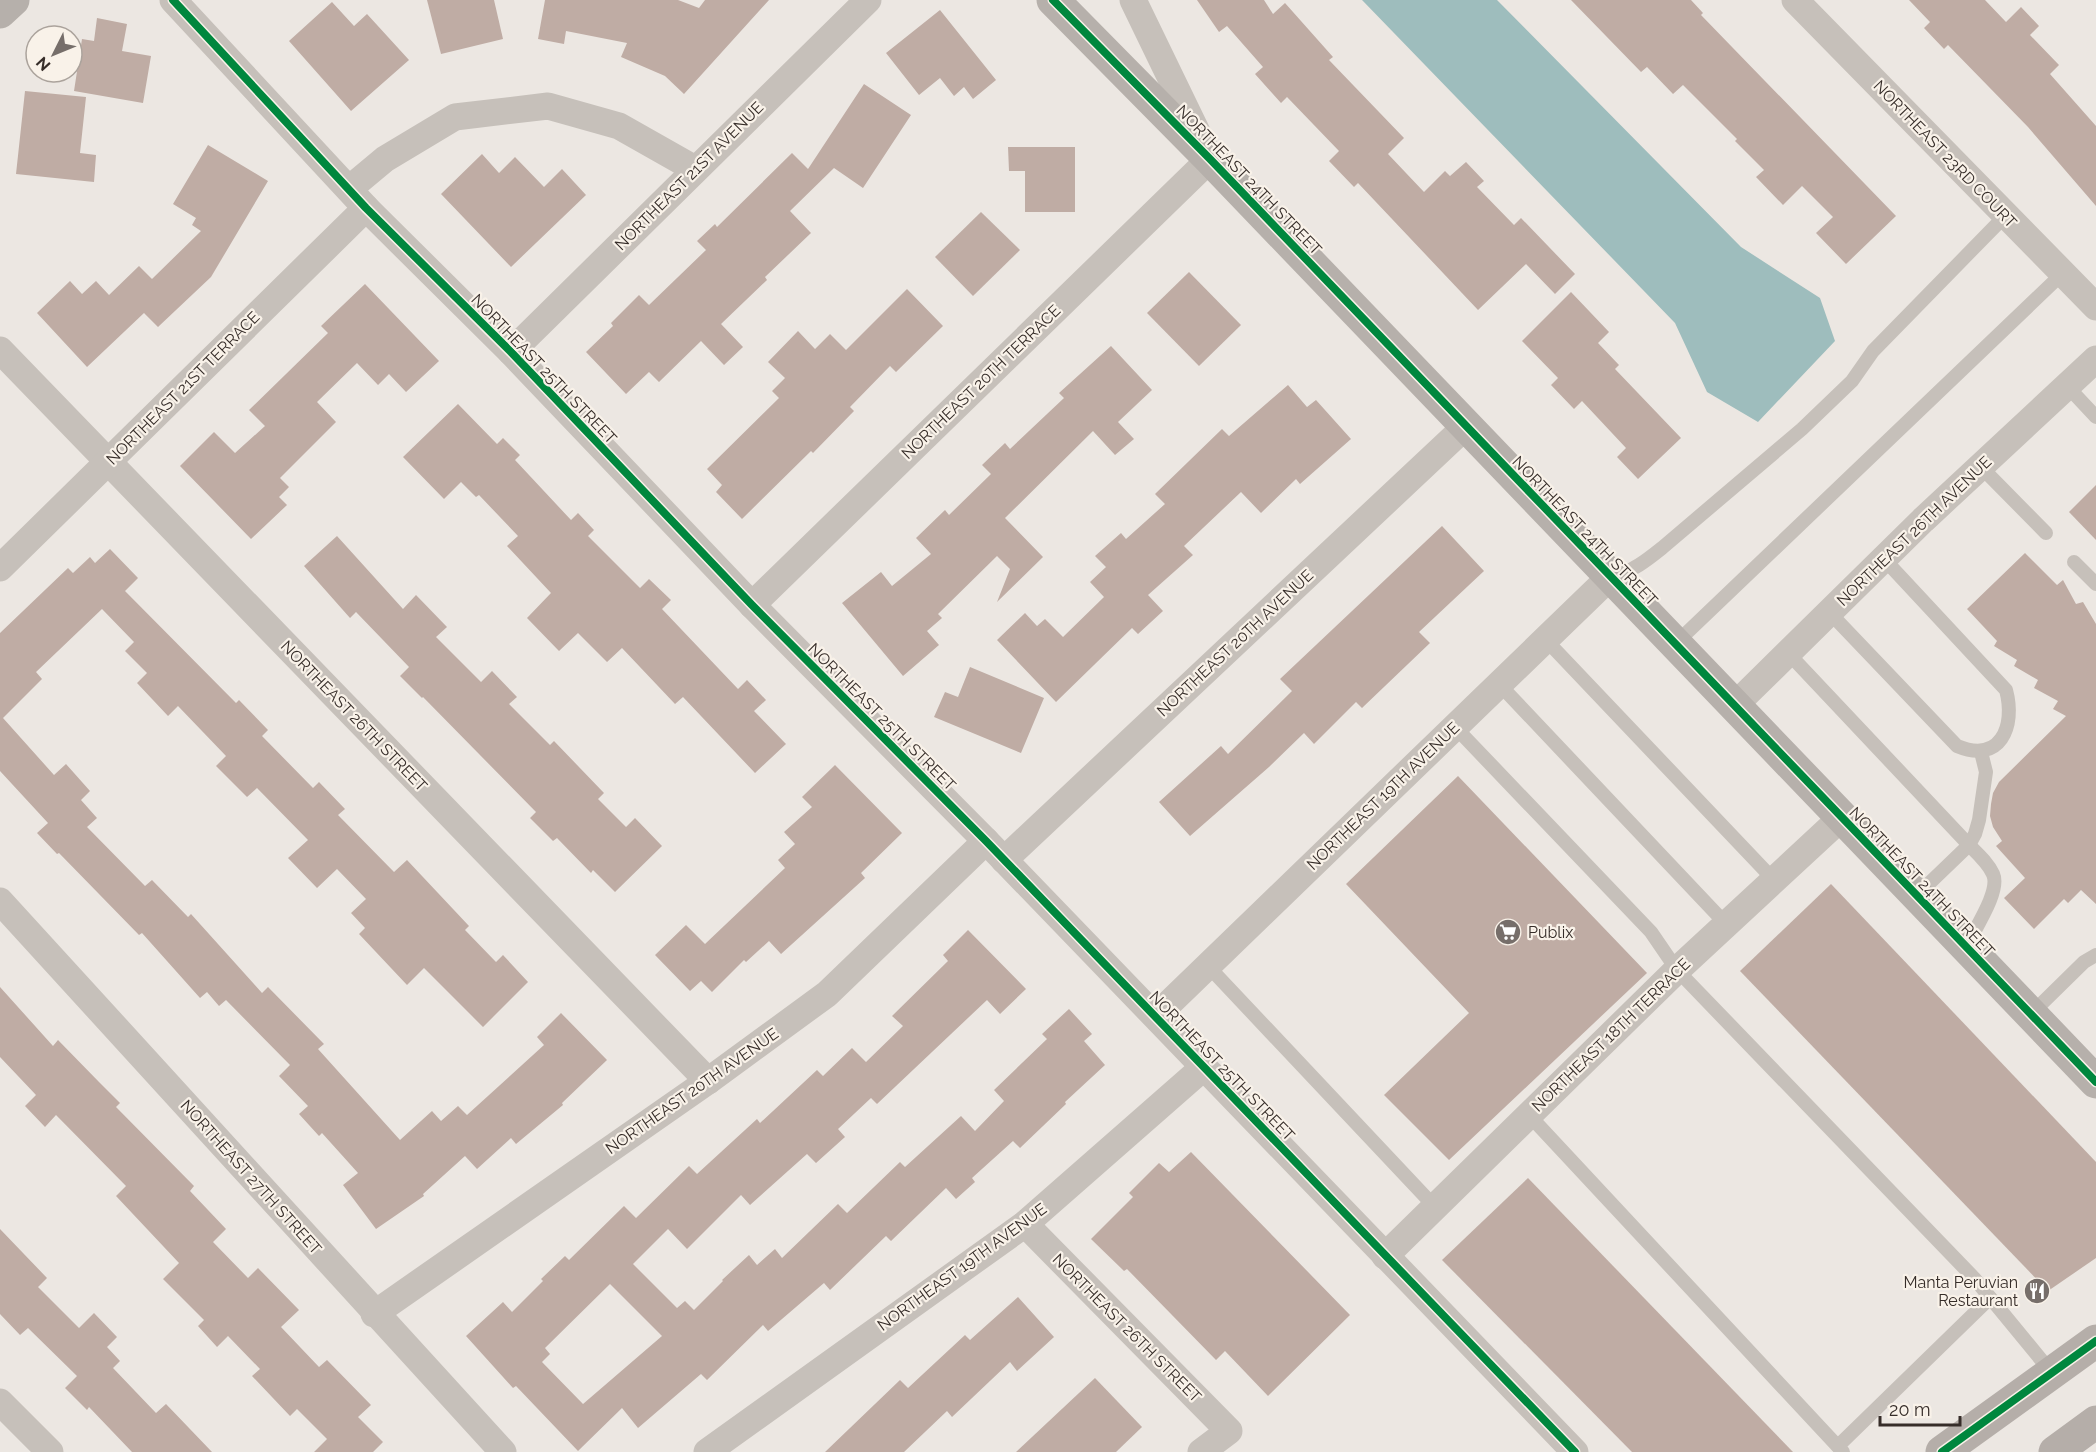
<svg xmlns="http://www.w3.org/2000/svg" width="2096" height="1452" font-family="Raleway,sans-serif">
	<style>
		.water { fill: #9ebdbd }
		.building { fill: #bfaca4; fill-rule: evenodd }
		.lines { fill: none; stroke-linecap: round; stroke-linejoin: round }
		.lane { stroke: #c6c0ba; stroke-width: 14 }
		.street { stroke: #c6c0ba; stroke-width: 27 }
		.secondary { stroke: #b6b0ab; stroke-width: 33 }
		.primary { stroke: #b5aea9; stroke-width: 33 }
		.cycleway-casing { stroke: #f9f2e9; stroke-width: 11 }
		.cycleway { stroke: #00873e; stroke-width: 8 }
		.labels { text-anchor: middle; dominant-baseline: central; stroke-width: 4.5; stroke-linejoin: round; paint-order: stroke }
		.street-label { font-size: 16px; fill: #362d29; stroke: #f9f2e9 }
		.poi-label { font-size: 16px; fill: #362d29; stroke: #f9f2e9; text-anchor: start }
	</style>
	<rect width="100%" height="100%" fill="#ece7e2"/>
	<polygon class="water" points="1362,0 1497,0 1741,247 1820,298 1835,341 1758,422 1707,392 1675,323"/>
	<g class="building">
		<polygon points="427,0 494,0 503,39 441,54"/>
		<polygon points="545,0 678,0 699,8 705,0 769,0 684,94 665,76 621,57 627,43 566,31 564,44 538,39"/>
		<polygon points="1197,0 1264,0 1273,14 1285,3 1333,57 1329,60 1404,138 1388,154 1424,192 1445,171 1450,176 1466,162 1484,181 1477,187 1514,225 1521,218 1575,274 1555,294 1526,264 1478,310 1358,183 1354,187 1329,161 1339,151 1287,97 1281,103 1255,74 1263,67 1227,26 1219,32"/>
		<polygon points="1571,0 1691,0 1703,13 1701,15 1896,216 1846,264 1816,233 1833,217 1802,186 1783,205 1756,177 1764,170 1735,141 1737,139 1683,85 1673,94 1647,67 1641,72"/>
		<polygon points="1909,0 1985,0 2006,22 2021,7 2039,26 2030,35 2059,65 2050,74 2096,126 2096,206 2028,127 1948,45 1944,49 1924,28 1930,22"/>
		<polygon points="332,2 354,26 367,14 409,60 351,111 289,41"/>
		<polygon points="940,10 996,80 973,99 964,87 954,96 940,78 919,95 886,53"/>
		<polygon points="97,18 127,24 122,51 151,56 143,103 74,91 82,39 94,41"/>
		<polygon points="864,84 911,115 863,188 834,168 790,211 811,233 765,277 767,280 721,324 743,347 724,365 701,341 659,382 649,372 626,394 586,352 613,326 611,323 639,295 649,305 706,250 697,241 715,224 717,227 792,153 808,169"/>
		<polygon points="25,91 86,97 80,153 96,155 94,182 16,174"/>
		<polygon points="208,145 268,181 211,277 158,327 144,313 87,367 37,313 70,281 82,294 96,281 109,295 139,266 152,279 201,231 192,225 196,218 173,204"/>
		<polygon points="1008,147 1075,147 1075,212 1025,212 1025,171 1009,171"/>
		<polygon points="482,154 499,173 515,157 544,187 562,169 586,195 511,267 441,194"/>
		<polygon points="981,212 1020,250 973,296 935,257"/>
		<polygon points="1189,272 1241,325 1199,366 1147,313"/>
		<polygon points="365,284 439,361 406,392 389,374 378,385 357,363 317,402 336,422 280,478 289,487 279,497 287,505 251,539 180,466 214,432 235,453 265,426 249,410 328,333 321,326"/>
		<polygon points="907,289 943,326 896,372 890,366 850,407 854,411 813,453 811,451 742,519 716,492 722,485 707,469 779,398 772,391 785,378 768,362 798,331 815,349 830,334 846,350"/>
		<polygon points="1571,292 1609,332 1598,343 1619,365 1615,369 1681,438 1638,479 1617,457 1626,448 1582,401 1574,409 1551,385 1558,378 1522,341"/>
		<polygon points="1111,346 1152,390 1118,422 1134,439 1115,455 1093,431 1005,518 1043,557 997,602 1010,569 997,556 938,614 942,618 927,631 939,645 903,676 842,603 881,572 892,586 931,554 916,538 945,510 949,515 991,474 982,465 1005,443 1010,449 1064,398 1059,393"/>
		<polygon points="1288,385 1307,407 1316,400 1351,439 1300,484 1296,479 1261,513 1241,492 1184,546 1193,555 1148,595 1163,611 1138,634 1132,628 1056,702 997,640 1025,613 1037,626 1045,619 1063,637 1104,597 1090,582 1106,567 1095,556 1121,533 1126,539 1165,504 1155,494 1222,429 1229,436"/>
		<polygon points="458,404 497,444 503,438 520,455 515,460 571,520 578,513 594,530 588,536 640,588 649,579 671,600 662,609 738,689 747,680 766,700 754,711 786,744 755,773 683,697 675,704 622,648 607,662 578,633 559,651 527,618 551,593 507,546 518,536 479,495 476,497 461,482 444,499 403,457"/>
		<polygon points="2096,485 2096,540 2069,512"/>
		<polygon points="1442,526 1484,571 1419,632 1430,643 1362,708 1356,702 1314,744 1304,733 1269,767 1190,836 1159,802 1221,746 1228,754 1292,691 1280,679"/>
		<polygon points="337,536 403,609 416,595 447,627 436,637 481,682 492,671 517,697 509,704 550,745 554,741 604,793 598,799 626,827 635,818 662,846 615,892 593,870 591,873 557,838 553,841 530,818 536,812 423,697 422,698 400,676 409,667 356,612 350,618 304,566"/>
		<polygon points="110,549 138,578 125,591 236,703 239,700 268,730 262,736 313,788 319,782 345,809 338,815 394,872 407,860 469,926 465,930 496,962 503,955 528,982 483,1027 424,968 407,985 359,934 365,928 351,913 366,899 337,869 317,888 288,858 308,840 257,788 247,797 216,766 226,756 178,706 168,716 137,683 147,673 125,651 134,642 102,609 36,672 42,679 3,718 54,775 66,764 90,791 81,800 97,818 87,827 145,886 152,880 188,917 191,914 262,993 268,987 324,1044 318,1049 400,1140 432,1111 441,1121 458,1106 467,1115 544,1045 537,1037 561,1013 607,1060 562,1103 563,1105 516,1144 511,1138 477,1169 465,1156 423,1194 424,1196 376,1229 343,1185 358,1173 322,1133 319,1136 299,1114 308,1106 279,1076 290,1065 226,1000 219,1006 207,992 200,998 142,933 139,935 59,853 57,854 37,833 48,823 0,771 0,633 68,568 73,573 90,557 95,563"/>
		<polygon points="2025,553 2057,585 2063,580 2076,604 2083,602 2096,624 2096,904 2081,890 2068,903 2064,899 2034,929 2004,898 2025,878 1996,846 2002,841 1993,827 1990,816 1991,804 1993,793 1999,782 2066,716 2053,709 2058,701 2034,688 2038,680 2014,666 2017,660 1994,646 1997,641 1967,609"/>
		<polygon points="970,667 1044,698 1021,753 934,717 945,692 958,697"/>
		<polygon points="835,765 902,833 861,873 865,878 781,954 769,941 746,962 744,960 712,992 701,981 690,991 655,955 686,925 705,944 785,868 778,860 795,844 784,832 812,807 802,797"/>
		<polygon points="1458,776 1647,973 1449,1160 1384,1095 1469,1013 1346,884"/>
		<polygon points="1831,884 2096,1162 2096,1258 2048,1291 1740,971"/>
		<path d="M968,930L1026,989L1000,1014L987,1000L877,1104L871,1098L838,1129L845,1137L816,1163L807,1154L750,1205L741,1195L687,1249L668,1229L633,1264L677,1308L685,1301L694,1310L723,1281L722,1280L749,1255L757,1265L775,1249L782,1258L838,1204L847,1213L900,1162L905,1167L961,1116L975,1131L1004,1101L994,1090L1047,1039L1042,1034L1069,1009L1092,1034L1084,1041L1105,1065L1065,1102L1066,1104L1020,1148L1013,1141L972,1178L975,1182L956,1199L946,1188L891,1241L886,1236L830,1290L824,1283L768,1331L763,1325L707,1380L701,1374L638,1428L622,1408L578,1451L516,1386L513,1388L466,1336L503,1302L512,1312L543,1281L541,1279L565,1256L569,1260L624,1206L636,1218L689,1166L697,1174L757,1119L760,1123L817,1070L823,1076L852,1048L866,1062L903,1026L892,1016L948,961L943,955ZM610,1284L662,1336L583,1404L542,1362L550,1354L545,1348Z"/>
		<polygon points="0,987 53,1046 58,1040 99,1082 120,1103 116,1107 194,1186 190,1191 226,1229 213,1242 248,1278 258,1268 299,1310 281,1327 319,1367 327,1360 371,1405 358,1417 383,1442 373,1452 314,1452 327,1439 297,1409 290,1416 252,1376 260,1369 228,1336 217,1347 198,1326 204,1320 163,1279 179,1263 116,1196 126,1186 56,1115 45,1127 25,1106 36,1095 0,1057"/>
		<polygon points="1191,1152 1350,1315 1268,1396 1225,1351 1216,1360 1127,1269 1124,1271 1091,1239 1133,1197 1129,1193 1159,1163 1169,1172"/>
		<polygon points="1528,1178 1793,1452 1632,1452 1442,1260"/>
		<polygon points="0,1229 47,1278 38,1287 79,1328 94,1313 117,1337 107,1347 120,1361 113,1368 156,1413 166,1404 212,1452 132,1452 89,1407 87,1410 65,1388 77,1376 28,1328 20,1335 0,1314"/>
		<polygon points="1018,1297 1054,1337 1017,1371 1010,1362 952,1417 947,1411 904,1452 825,1452 900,1380 908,1388 965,1335 970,1340"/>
		<polygon points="1095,1378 1142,1427 1116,1452 1016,1452"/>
	</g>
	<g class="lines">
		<g class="lane">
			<polyline points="2067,386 2096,417"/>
			<polyline points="1981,467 2046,533"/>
			<polyline points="2074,562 2096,584"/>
			<path d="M1613,576C1632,572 1647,560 1662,548L1802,429L1852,381L1873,351L2006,215"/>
			<path d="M1830,613L1957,746C2000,764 2016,727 2006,690L1884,559"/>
			<polyline points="1545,639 1774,880"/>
			<polyline points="1675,644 2063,273"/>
			<path d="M1788,653L1969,845C1978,854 1988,863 1993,874C2001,891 1974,930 1966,947"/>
			<polyline points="1499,684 1726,924"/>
			<polyline points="1455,727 1651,932 1677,970 1974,1278 2052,1373"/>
			<polyline points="1916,896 1969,845 1975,834 1979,820 1986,772 1981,752"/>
			<polyline points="1208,966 1435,1207"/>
			<polyline points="2031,1014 2084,962 2096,955"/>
			<polyline points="1529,1115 1843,1452"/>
			<polyline points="1838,1446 1990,1298"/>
		</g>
		<g class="street">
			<polyline points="173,0 366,208 511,352 752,605 986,841 1575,1452"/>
			<polyline points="1795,0 2096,307"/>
			<polyline points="349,189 385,159 455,117 548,106 619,126 695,169"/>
			<polyline points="0,350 708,1081"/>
			<polyline points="511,352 868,0"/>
			<polyline points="0,568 366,208"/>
			<polyline points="752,605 1210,159 1133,0"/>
			<polyline points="1734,706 1923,520 2096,359"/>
			<polyline points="1004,860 1466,426"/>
			<polyline points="0,901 503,1452"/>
			<polyline points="1156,1016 1611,576"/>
			<polyline points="1025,1224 1229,1431 1201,1452"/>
			<polyline points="1385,1256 1677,970 1841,818"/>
			<polyline points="374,1314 708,1081 827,994 986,841"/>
			<polyline points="0,1402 50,1452"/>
			<polyline points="707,1452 1025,1224 1204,1067"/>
		</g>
		<g class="secondary">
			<polyline points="1053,0 1210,159 2096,1082"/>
			<polyline points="0,12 13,0"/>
		</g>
		<g class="primary">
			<polyline points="1942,1452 2096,1341"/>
			<polyline points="2055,1452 2096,1422"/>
		</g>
		<g class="cycleway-casing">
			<g id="cycleway">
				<polyline points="173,0 366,208 511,352 752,605 986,841 1575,1452"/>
				<polyline points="1053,0 1210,159 2096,1082"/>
				<polyline points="1942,1452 2096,1341"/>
			</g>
		</g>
		<use href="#cycleway" class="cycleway"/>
	</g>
	<defs>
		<g id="supermarket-disc" transform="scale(1.35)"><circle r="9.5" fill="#766e6a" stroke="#f9f2e9"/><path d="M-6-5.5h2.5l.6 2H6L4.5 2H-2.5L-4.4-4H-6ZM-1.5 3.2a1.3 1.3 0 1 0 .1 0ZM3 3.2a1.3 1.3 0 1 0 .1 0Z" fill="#fff"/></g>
		<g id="restaurant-disc" transform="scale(1.35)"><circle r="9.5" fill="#766e6a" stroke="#f9f2e9"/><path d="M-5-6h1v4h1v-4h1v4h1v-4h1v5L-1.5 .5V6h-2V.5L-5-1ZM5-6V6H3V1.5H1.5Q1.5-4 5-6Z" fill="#fff"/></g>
	</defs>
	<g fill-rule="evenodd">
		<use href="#supermarket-disc" x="1508" y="932"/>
		<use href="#restaurant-disc" x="2037" y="1291"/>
	</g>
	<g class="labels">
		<g class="street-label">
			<text transform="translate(1945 154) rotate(46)">NORTHEAST 23RD COURT</text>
			<text transform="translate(689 176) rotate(-45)">NORTHEAST 21ST AVENUE</text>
			<text transform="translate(1249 180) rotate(46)">NORTHEAST 24TH STREET</text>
			<text transform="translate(544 369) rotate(46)">NORTHEAST 25TH STREET</text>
			<text transform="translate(981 382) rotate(-44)">NORTHEAST 20TH TERRACE</text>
			<text transform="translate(183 388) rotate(-45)">NORTHEAST 21ST TERRACE</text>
			<text transform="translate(1585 531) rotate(46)">NORTHEAST 24TH STREET</text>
			<text transform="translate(1914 531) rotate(-44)">NORTHEAST 26TH AVENUE</text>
			<text transform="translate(1235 643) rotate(-43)">NORTHEAST 20TH AVENUE</text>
			<text transform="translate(354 716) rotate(46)">NORTHEAST 26TH STREET</text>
			<text transform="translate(882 717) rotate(45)">NORTHEAST 25TH STREET</text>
			<text transform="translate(1383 796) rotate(-44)">NORTHEAST 19TH AVENUE</text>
			<text transform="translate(1922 882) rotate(46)">NORTHEAST 24TH STREET</text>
			<text transform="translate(1611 1035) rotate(-44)">NORTHEAST 18TH TERRACE</text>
			<text transform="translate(1222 1066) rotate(46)">NORTHEAST 25TH STREET</text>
			<text transform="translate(692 1091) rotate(-35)">NORTHEAST 20TH AVENUE</text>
			<text transform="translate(251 1177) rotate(48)">NORTHEAST 27TH STREET</text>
			<text transform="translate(962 1267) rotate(-36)">NORTHEAST 19TH AVENUE</text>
			<text transform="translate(1127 1328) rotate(45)">NORTHEAST 26TH STREET</text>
		</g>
		<g class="poi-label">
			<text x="1528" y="932">Publix</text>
			<text x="2018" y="1282" text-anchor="end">Manta Peruvian<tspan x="2018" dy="18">Restaurant</tspan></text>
		</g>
	</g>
	<g transform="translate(54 54) rotate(227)"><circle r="28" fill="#f9f2e9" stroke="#aba39c" stroke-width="1.5"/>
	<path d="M0-4.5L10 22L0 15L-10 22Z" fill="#766e6a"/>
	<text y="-9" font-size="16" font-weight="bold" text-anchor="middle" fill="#362d29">N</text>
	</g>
	<path d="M1880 1416v9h80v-9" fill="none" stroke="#362d29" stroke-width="3"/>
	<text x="1889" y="1416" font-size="18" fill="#362d29" stroke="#f9f2e9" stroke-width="4.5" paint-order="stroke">20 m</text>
</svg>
